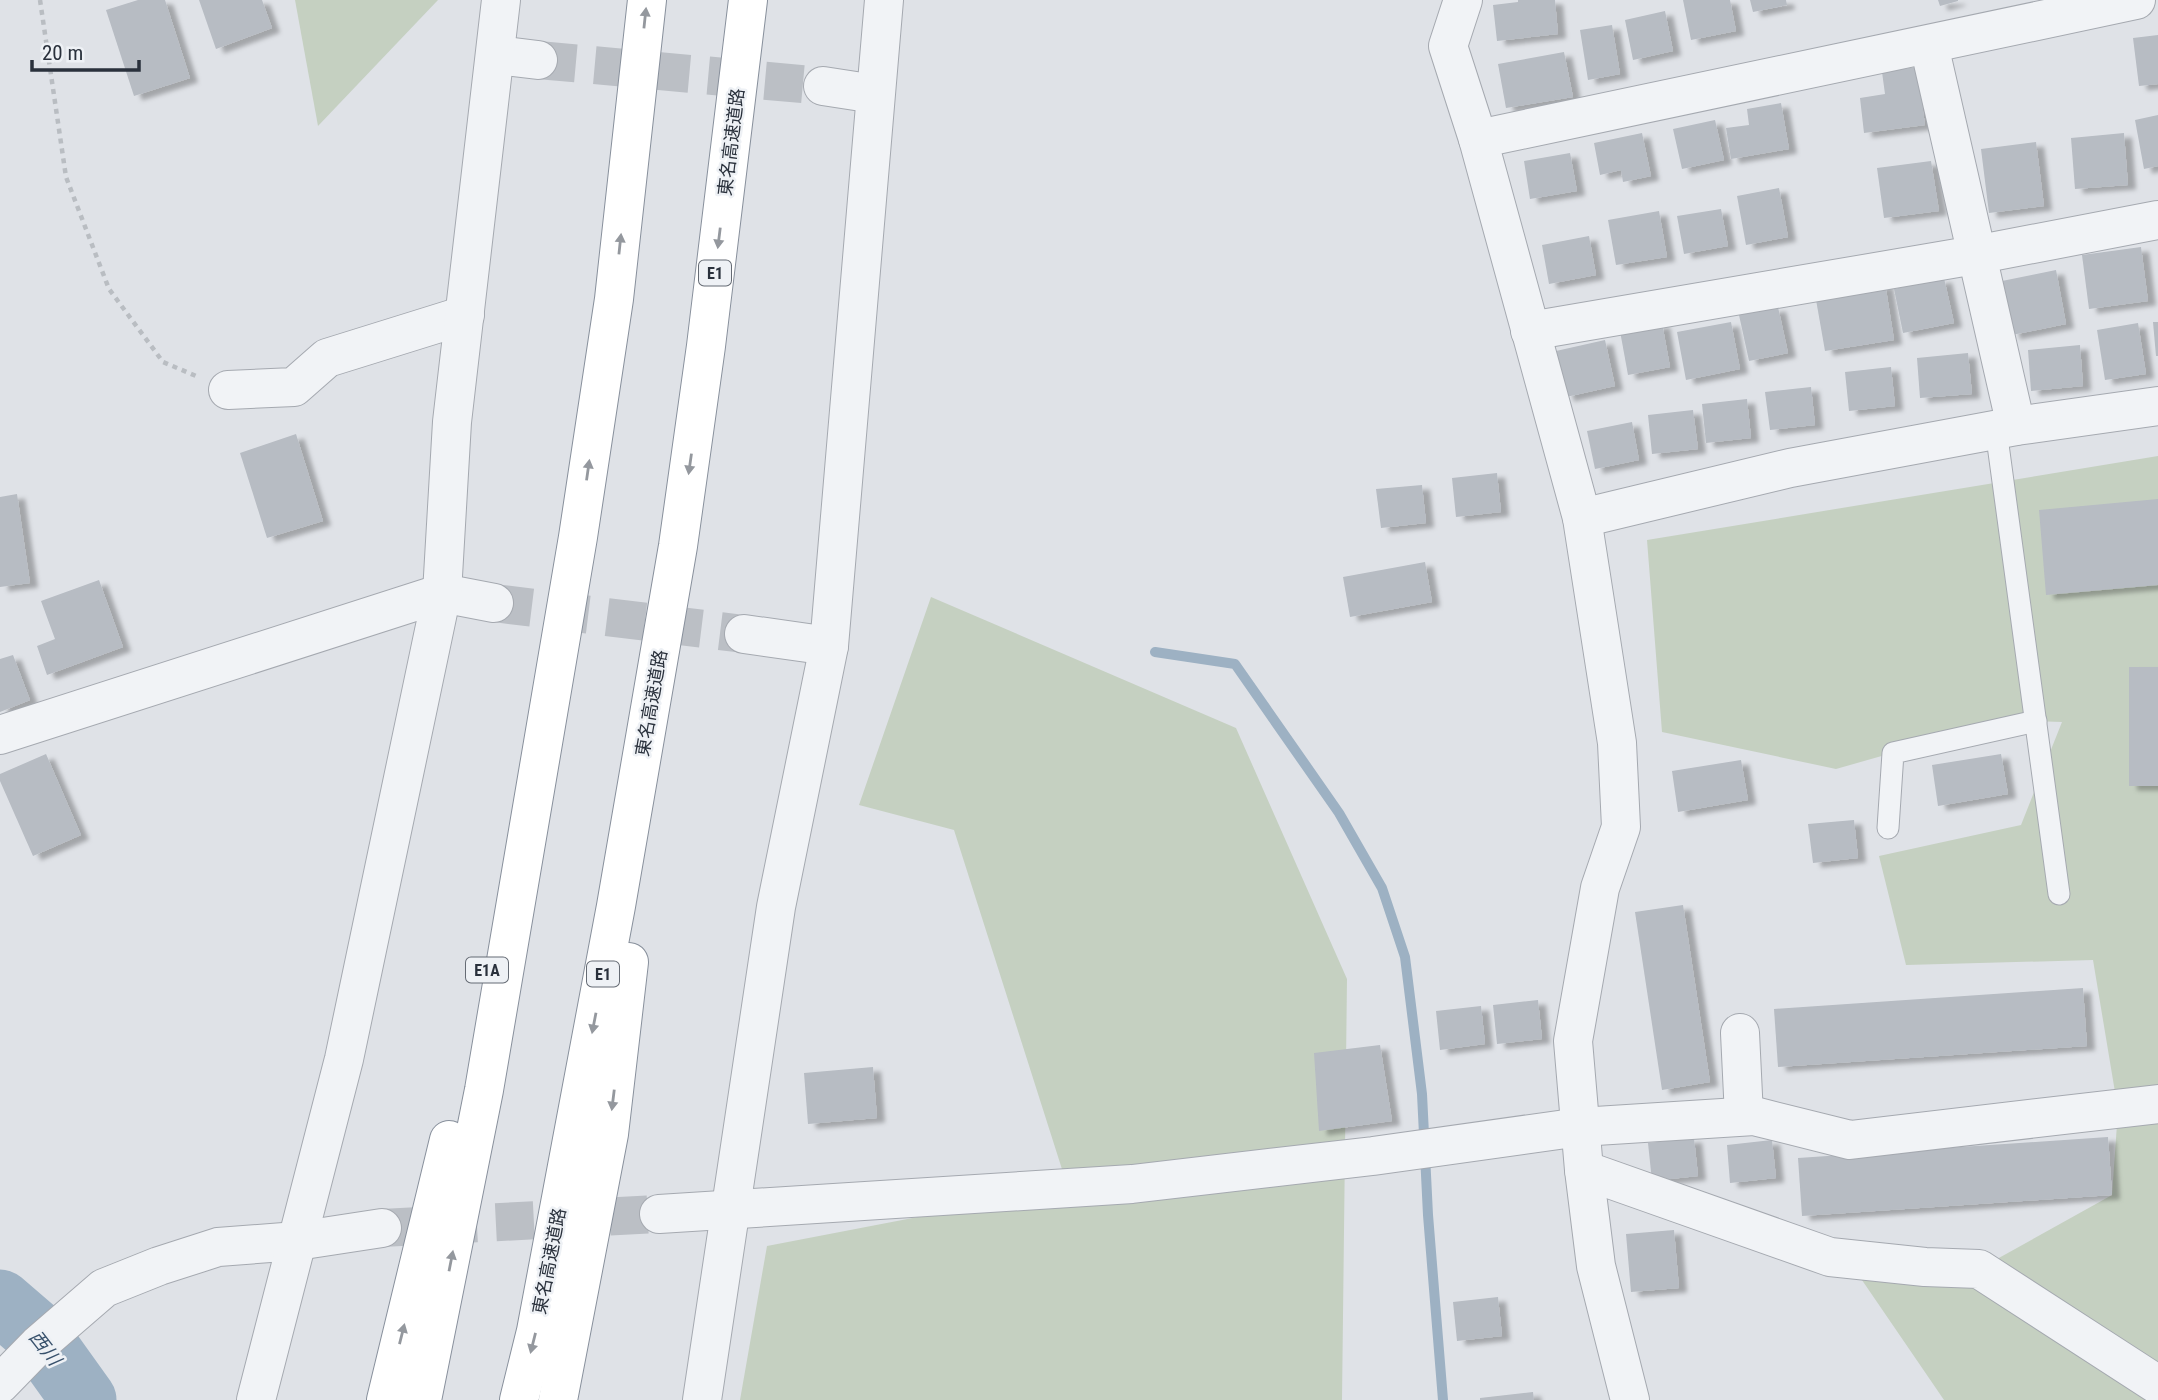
<svg xmlns="http://www.w3.org/2000/svg" width="2158" height="1400" font-family="'Roboto Condensed','Noto Sans JP',sans-serif">
	<style>
		.green { fill: #c5d0c1 }
		.lines { fill: none; stroke-linecap: round; stroke-linejoin: round }
		.stream { stroke: #9db1c3; stroke-width: 10 }
		.river { stroke: #9db1c3; stroke-width: 65 }
		.building { fill: #b7bcc3; filter: url(#shadow) }
		.street-tunnel { stroke: #bbbfc5; stroke-width: 38; stroke-dasharray: 38 19; stroke-linecap: butt }
		.lane-casing { stroke: #a5a9b0; stroke-width: 23 }
		.street-casing { stroke: #a5a9b0; stroke-width: 40 }
		.highway-casing { stroke: #88909c; stroke-width: 40 }
		.path { stroke: #b9bdc2; stroke-width: 4.5; stroke-dasharray: 5 5; stroke-linecap: butt }
		.lane { stroke: #f1f3f6; stroke-width: 21 }
		.street { stroke: #f1f3f6; stroke-width: 38 }
		.highway { stroke: #fff; stroke-width: 38 }
		.oneway { fill: #94989e }
		.labels { text-anchor: middle; dominant-baseline: central; stroke-width: 5; stroke-linejoin: round; paint-order: stroke }
		.shield { fill: #eef1f5; stroke: #656b74; stroke-width: 2 }
		.shield-label { font-size: 16px; font-weight: bold; fill: #2a313c }
		.street-label { font-size: 18px; fill: #2a313c; stroke: #eef1f5 }
		.water-label { font-size: 19px; font-style: italic; fill: #38516c; stroke: #eef1f5 }
	</style>
	<defs>
		<filter id="shadow"><feDropShadow dx="8" dy="4.5" stdDeviation="2" flood-color="#0004"/></filter>
	</defs>
	<rect width="100%" height="100%" fill="#dfe2e7"/>
	<g class="green">
		<polygon points="295,0 438,0 318,126"/>
		<polygon points="2158,456 2158,1400 1944,1400 1838,1245 1979,1269 2112,1195 2118,1110 2093,960 1906,965 1879,856 2021,825 2062,722 2008,720 1836,769 1662,732 1647,540"/>
		<polygon points="931,597 1236,728 1347,979 1342,1400 740,1400 767,1246 1068,1188 954,830 859,805"/>
	</g>
	<g class="lines">
		<polyline class="stream" points="1155,652 1235,664 1339,813 1382,888 1405,957 1422,1094 1428,1215 1443,1400"/>
		<polyline class="river" points="0,1302 36,1333 84,1400"/>
	</g>
	<g class="building">
		<polygon points="138,0 165,0 190,78 134,96 106,10"/>
		<polygon points="199,0 262,0 272,28 216,49"/>
		<polygon points="1518,0 1555,0 1558,34 1497,41 1493,5 1518,2"/>
		<polygon points="1683,0 1730,0 1736,31 1691,40"/>
		<polygon points="1750,0 1786,0 1787,5 1753,12"/>
		<polygon points="1938,0 1958,0 1958,1 1940,6"/>
		<polygon points="1665,11 1673,51 1633,60 1625,20"/>
		<polygon points="1612,25 1620,74 1588,80 1580,30"/>
		<polygon points="2158,35 2158,84 2139,86 2133,38"/>
		<polygon points="1564,52 1573,97 1506,108 1498,64"/>
		<polygon points="1917,67 1925,125 1864,133 1860,98 1885,94 1882,72"/>
		<polygon points="1781,103 1789,149 1731,159 1726,128 1749,125 1747,109"/>
		<polygon points="2158,115 2158,166 2144,169 2135,120"/>
		<polygon points="1715,120 1724,160 1682,169 1673,129"/>
		<polygon points="1642,133 1651,176 1623,182 1621,170 1600,175 1594,143"/>
		<polygon points="2124,133 2128,185 2075,189 2071,138"/>
		<polygon points="2036,142 2044,206 1989,213 1981,149"/>
		<polygon points="1570,153 1577,191 1530,199 1524,161"/>
		<polygon points="1931,161 1939,211 1884,218 1877,168"/>
		<polygon points="1779,188 1788,237 1746,245 1737,196"/>
		<polygon points="1721,209 1728,246 1684,254 1677,216"/>
		<polygon points="1659,211 1667,257 1616,265 1608,220"/>
		<polygon points="1589,236 1596,275 1549,284 1542,245"/>
		<polygon points="2141,247 2148,301 2089,309 2082,255"/>
		<polygon points="2056,270 2066,324 2012,335 2002,281"/>
		<polygon points="1944,278 1954,323 1903,333 1894,289"/>
		<polygon points="1885,283 1894,340 1825,351 1815,294"/>
		<polygon points="1778,307 1788,353 1749,361 1739,315"/>
		<polygon points="1731,322 1740,369 1686,380 1677,332"/>
		<polygon points="2153,322 2158,322 2158,356 2156,356"/>
		<polygon points="1662,323 1670,367 1628,375 1620,331"/>
		<polygon points="2138,323 2146,374 2105,380 2097,330"/>
		<polygon points="1605,340 1615,386 1566,397 1556,351"/>
		<polygon points="2080,345 2083,386 2031,391 2028,350"/>
		<polygon points="1968,353 1972,394 1920,398 1917,358"/>
		<polygon points="1891,367 1895,406 1849,411 1845,372"/>
		<polygon points="1811,387 1815,425 1770,430 1765,392"/>
		<polygon points="1747,399 1751,438 1706,443 1702,404"/>
		<polygon points="1693,410 1698,449 1652,454 1648,415"/>
		<polygon points="1632,422 1639,460 1595,469 1587,431"/>
		<polygon points="296,434 323,521 267,538 240,453"/>
		<polygon points="1497,473 1501,512 1456,517 1452,478"/>
		<polygon points="1422,485 1426,523 1381,528 1376,489"/>
		<polygon points="17,494 30,583 0,587 0,497"/>
		<polygon points="2158,499 2158,585 2046,595 2039,510"/>
		<polygon points="1425,562 1432,602 1350,617 1343,577"/>
		<polygon points="99,580 123,647 47,675 37,646 55,639 41,601"/>
		<polygon points="13,655 30,700 0,712 0,659"/>
		<rect x="2129" y="667" width="29" height="119"/>
		<polygon points="46,754 81,835 33,856 0,781 0,774"/>
		<polygon points="2001,754 2008,794 1938,806 1932,765"/>
		<polygon points="1741,760 1748,800 1678,812 1672,771"/>
		<polygon points="1854,820 1858,858 1813,863 1808,824"/>
		<polygon points="1683,905 1710,1082 1662,1090 1635,912"/>
		<polygon points="2083,988 2087,1046 1778,1067 1774,1009"/>
		<polygon points="1538,1000 1542,1039 1497,1044 1493,1005"/>
		<polygon points="1481,1006 1485,1044 1440,1050 1436,1011"/>
		<polygon points="1380,1045 1392,1121 1319,1131 1314,1053"/>
		<polygon points="873,1067 877,1118 808,1124 804,1073"/>
		<polygon points="2108,1137 2112,1195 1802,1216 1798,1158"/>
		<polygon points="1694,1138 1698,1176 1652,1181 1648,1143"/>
		<polygon points="1772,1140 1776,1178 1730,1183 1727,1145"/>
		<polygon points="1674,1230 1679,1288 1631,1292 1626,1234"/>
		<polygon points="1498,1297 1502,1336 1457,1341 1453,1302"/>
		<polygon points="1533,1392 1534,1400 1480,1400 1480,1398"/>
	</g>
	<g class="lines">
		<g class="street-tunnel">
			<polyline points="538,60 823,86"/>
			<polyline points="494,603 744,634"/>
			<polyline points="382,1228 659,1214"/>
		</g>
		<g class="lane-casing">
			<g id="lane">
				<polyline points="1996,430 2059,894"/>
				<polyline points="1888,828 1893,753 2036,721"/>
			</g>
		</g>
		<g class="street-casing">
			<g id="street">
				<polyline points="1463,0 1448,46 1478,139 1582,518 1617,743 1621,827 1600,888 1573,1041 1584,1170 1596,1266 1630,1400"/>
				<polyline points="1929,45 2016,426"/>
				<polyline points="497,55 538,60"/>
				<polyline points="823,86 875,94"/>
				<polyline points="1478,139 2136,0"/>
				<polyline points="1530,331 1975,255 2158,220"/>
				<polyline points="228,390 294,387 327,358 465,315"/>
				<polyline points="1582,518 1790,468 2016,426 2158,406"/>
				<polyline points="744,634 829,646"/>
				<polyline points="0,735 442,593 494,603"/>
				<polyline points="1740,1033 1744,1116"/>
				<polyline points="1584,1170 1830,1257 1925,1267 1979,1269 2158,1385"/>
				<polyline points="659,1214 1132,1184 1373,1156 1580,1127 1754,1116 1850,1140 2158,1104"/>
				<polyline points="0,1384 38,1345 104,1288 159,1266 218,1247 297,1241 382,1228"/>
				<polyline points="256,1400 344,1059 442,593 452,422 501,0"/>
				<polyline points="702,1400 776,907 829,646 884,0"/>
			</g>
		</g>
		<g class="highway-casing">
			<g id="highway">
				<polyline points="386,1400 449,1140"/>
				<polyline points="422,1400 484,1090 578,537 614,299 647,0"/>
				<polyline points="519,1400 536,1331 616,906 678,546 706,346 748,0"/>
				<polyline points="558,1400 609,1134 629,962"/>
			</g>
		</g>
		<polyline class="path" points="40,0 66,177 109,289 163,362 196,376"/>
		<use href="#lane" class="lane"/>
		<use href="#street" class="street"/>
		<use href="#highway" class="highway"/>
	</g>
	<defs><path id="oneway-solid" d="M-6-.8H1V-3.2L6.5 0L1 3.2V.8H-6Z" transform="scale(1.75)"/></defs>
	<g class="oneway">
		<use href="#oneway-solid" transform="translate(645 18) rotate(-84)"/>
		<use href="#oneway-solid" transform="translate(719 238) rotate(97)"/>
		<use href="#oneway-solid" transform="translate(620 244) rotate(-84)"/>
		<use href="#oneway-solid" transform="translate(690 464) rotate(98)"/>
		<use href="#oneway-solid" transform="translate(588 470) rotate(-82)"/>
		<use href="#oneway-solid" transform="translate(594 1023) rotate(101)"/>
		<use href="#oneway-solid" transform="translate(613 1100) rotate(97)"/>
		<use href="#oneway-solid" transform="translate(451 1261) rotate(-79)"/>
		<use href="#oneway-solid" transform="translate(402 1334) rotate(-76)"/>
		<use href="#oneway-solid" transform="translate(533 1343) rotate(104)"/>
	</g>
	<g class="labels">
		<g class="shield">
			<rect x="699" y="260.5" width="32" height="25" rx="5"/>
			<rect x="466" y="957.5" width="42" height="25" rx="5"/>
			<rect x="587" y="961.5" width="32" height="25" rx="5"/>
		</g>
		<g class="shield-label">
			<text x="715" y="273">E1</text>
			<text x="487" y="970">E1A</text>
			<text x="603" y="974">E1</text>
		</g>
		<g class="street-label">
			<text transform="translate(731 142) rotate(-83)">東名高速道路</text>
			<text transform="translate(651 703) rotate(-80)">東名高速道路</text>
			<text transform="translate(549 1261) rotate(-79)">東名高速道路</text>
		</g>
		<g class="water-label">
			<text transform="translate(45 1348) rotate(52)">西川</text>
		</g>
	</g>
	<path d="M32 60v10h107v-10" fill="none" stroke="#2a313c" stroke-width="3.5"/>
	<text x="42" y="60" font-size="21" fill="#2a313c" stroke="#eef1f5" stroke-width="5" paint-order="stroke">20 m</text>
</svg>
